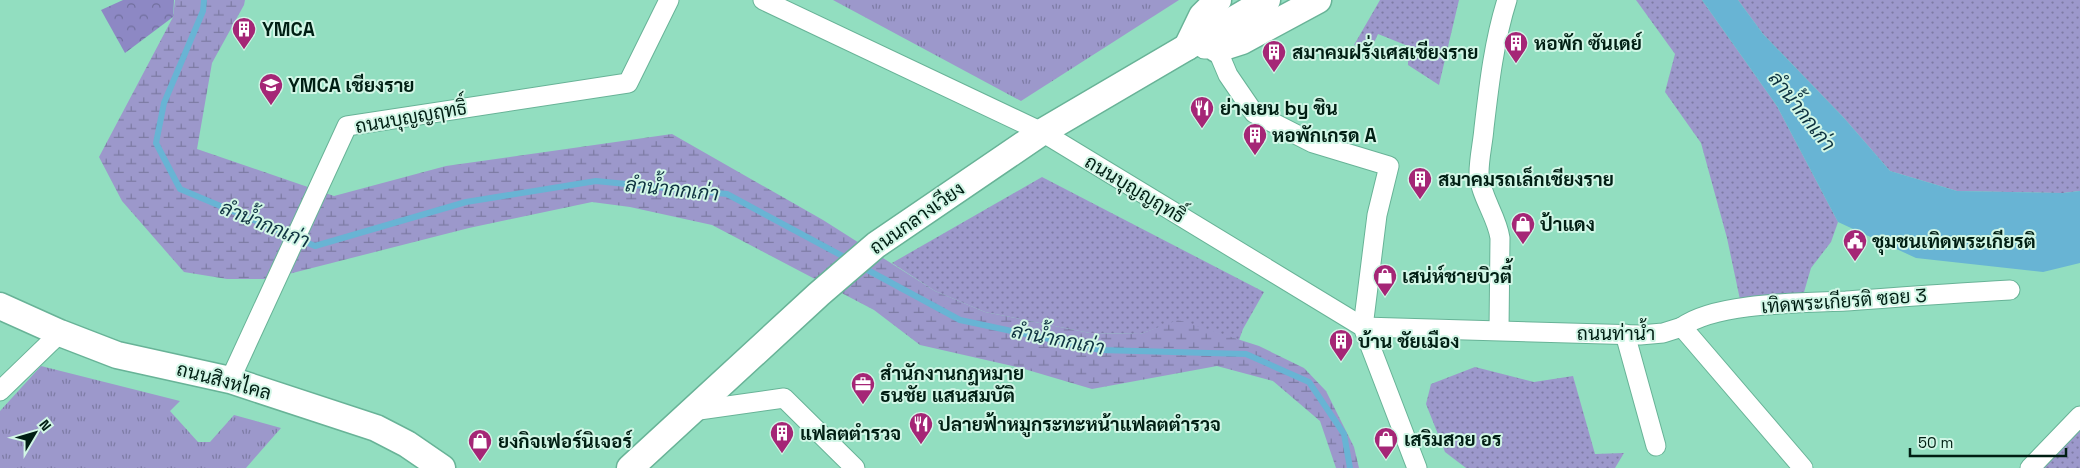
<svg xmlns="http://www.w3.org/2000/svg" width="2080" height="468" font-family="'Space Grotesk',Sarabun,sans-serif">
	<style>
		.grass { fill: url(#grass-dots) }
		.forest { fill: url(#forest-crowns) }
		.wetland { fill: url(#wetland-marsh) }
		.park { fill: url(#park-tufts) }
		.water { fill: #68b4d4 }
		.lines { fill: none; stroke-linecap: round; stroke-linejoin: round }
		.stream { stroke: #68b4d4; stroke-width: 6 }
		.minor-casing { stroke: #68b397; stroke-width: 21 }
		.secondary-casing { stroke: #68b397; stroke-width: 29 }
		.minor { stroke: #fff; stroke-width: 19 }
		.secondary { stroke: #fff; stroke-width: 26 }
		.labels { text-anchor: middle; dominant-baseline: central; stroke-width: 4; stroke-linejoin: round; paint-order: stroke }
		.poi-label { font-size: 19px; font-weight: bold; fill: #001e13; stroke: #d1f6e6; text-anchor: start }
		.street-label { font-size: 19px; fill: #001e13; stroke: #d1f6e6 }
		.water-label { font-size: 20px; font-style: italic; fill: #0e3240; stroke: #d1f6e6 }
	</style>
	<defs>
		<pattern id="grass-dots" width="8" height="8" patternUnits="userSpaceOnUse" patternTransform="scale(1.25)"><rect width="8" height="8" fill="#9c98cb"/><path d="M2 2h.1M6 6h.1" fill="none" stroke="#7d7ba4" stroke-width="1.8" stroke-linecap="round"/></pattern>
		<pattern id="forest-crowns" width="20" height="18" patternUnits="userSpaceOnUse" patternTransform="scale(1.25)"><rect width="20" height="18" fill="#8d88c4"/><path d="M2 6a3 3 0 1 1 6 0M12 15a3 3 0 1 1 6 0" fill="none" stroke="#716f9e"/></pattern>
		<pattern id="wetland-marsh" width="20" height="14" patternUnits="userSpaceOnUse" patternTransform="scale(1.25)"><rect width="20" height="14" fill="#9c98cb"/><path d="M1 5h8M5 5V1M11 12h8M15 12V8" fill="none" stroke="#7d7ba4"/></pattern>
		<pattern id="park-tufts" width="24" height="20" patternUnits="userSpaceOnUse" patternTransform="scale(1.25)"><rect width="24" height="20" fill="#9c98cb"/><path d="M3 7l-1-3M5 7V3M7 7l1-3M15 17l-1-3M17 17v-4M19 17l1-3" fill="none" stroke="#7d7ba4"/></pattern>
	</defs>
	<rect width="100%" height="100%" fill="#92dec0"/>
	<g class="grass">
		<polygon points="1380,0 1459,0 1439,85 1408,65 1408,46 1378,34 1371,49 1354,45"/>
		<polygon points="1636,0 1702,0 1777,106 1838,222 1831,242 1811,268 1800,306 1742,309 1727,238 1701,143 1665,92 1675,54"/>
		<polygon points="1738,0 2080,0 2080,191 2063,193 1957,191 1890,171 1844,118 1763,34"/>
		<polygon points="1042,177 1264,292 1243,329 1239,340 1178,321 1140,334 1090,333 985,312 935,291 892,263"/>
		<polygon points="1475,367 1534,382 1573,376 1595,454 1624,453 1615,468 1466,468 1445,452 1426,404 1431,384"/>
		<polygon points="2080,428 2080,468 2043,468"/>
	</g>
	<polygon class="forest" points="123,0 174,0 173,17 125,53 101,10"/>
	<polygon class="wetland" points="175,0 245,0 244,5 212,63 197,149 334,196 446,166 672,134 823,220 935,291 985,312 1090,333 1140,334 1178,320 1259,346 1304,368 1326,391 1354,447 1359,468 1336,468 1320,421 1273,381 1217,366 1092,389 1021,368 920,345 874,310 712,225 630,207 592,202 469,228 269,279 227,279 184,272 122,201 99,157 173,17"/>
	<g class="park">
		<polygon points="833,0 1179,0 1021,101"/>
		<polygon points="41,366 180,401 170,411 198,442 210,442 234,415 281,428 246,468 0,468 0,411"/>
	</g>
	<polygon class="water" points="1702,0 1738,0 1763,34 1844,118 1890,171 1957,191 2063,193 2080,191 2080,263 2043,272 1916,258 1838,222 1777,106"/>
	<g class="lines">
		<g class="stream">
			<polyline points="204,0 203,11 164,103 156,143 180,189 315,246 466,202 596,181 727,194 848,259"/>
			<polyline points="862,267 960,320 1100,350 1246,354 1309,382 1344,434 1350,468"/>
		</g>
		<g class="minor-casing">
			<g id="minor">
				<polyline points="763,0 1042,132 1363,327 1417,468"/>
				<polyline points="1204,49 1217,49 1228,75 1254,113 1313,143 1389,166 1377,215 1363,327"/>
				<polyline points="1363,327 1640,335 1663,333 1682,327 1803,468"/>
				<path d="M1682,327C1716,302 1803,303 1846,301C1901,297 1955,293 2010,290"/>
				<path d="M1499,330L1500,238C1497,216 1480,196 1479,173C1479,158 1483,142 1484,128C1489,85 1494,41 1507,0"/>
				<polyline points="1625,334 1656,446"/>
				<polyline points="230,380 347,126 628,83 669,0"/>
				<polyline points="0,391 60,333"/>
				<polyline points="692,411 784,398 855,468"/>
				<polyline points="2030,468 2080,416"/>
			</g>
		</g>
		<g class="secondary-casing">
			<g id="secondary">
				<polyline points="1187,47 1202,16 1218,0"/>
				<polyline points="1217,49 1242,41 1318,0"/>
				<polyline points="0,306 60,333 117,355 230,380 376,428 407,444 442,468"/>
				<polyline points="630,468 819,294 876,245 1042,132 1267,0"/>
			</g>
		</g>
		<use href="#minor" class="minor"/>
		<use href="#secondary" class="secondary"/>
	</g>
	<defs>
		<g id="building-pin" transform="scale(1.25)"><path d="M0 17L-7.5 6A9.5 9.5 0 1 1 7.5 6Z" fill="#a52676" stroke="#d1f6e6"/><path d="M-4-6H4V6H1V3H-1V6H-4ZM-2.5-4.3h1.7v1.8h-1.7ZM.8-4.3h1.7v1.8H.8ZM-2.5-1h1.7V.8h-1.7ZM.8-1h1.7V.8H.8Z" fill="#fff"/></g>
		<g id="school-pin" transform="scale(1.25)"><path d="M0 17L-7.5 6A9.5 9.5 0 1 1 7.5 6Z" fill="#a52676" stroke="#d1f6e6"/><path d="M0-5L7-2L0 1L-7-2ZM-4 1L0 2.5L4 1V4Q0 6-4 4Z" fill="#fff"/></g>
		<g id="restaurant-pin" transform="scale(1.25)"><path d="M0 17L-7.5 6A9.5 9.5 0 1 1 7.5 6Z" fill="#a52676" stroke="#d1f6e6"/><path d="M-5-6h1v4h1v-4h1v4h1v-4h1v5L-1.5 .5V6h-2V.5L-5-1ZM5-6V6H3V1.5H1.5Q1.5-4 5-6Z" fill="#fff"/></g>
		<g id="shop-pin" transform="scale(1.25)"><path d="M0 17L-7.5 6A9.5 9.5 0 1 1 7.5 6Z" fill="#a52676" stroke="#d1f6e6"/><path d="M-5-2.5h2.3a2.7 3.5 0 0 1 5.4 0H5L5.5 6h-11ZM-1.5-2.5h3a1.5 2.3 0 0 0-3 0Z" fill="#fff"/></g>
		<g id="civic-pin" transform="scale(1.25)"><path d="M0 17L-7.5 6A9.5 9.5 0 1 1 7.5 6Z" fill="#a52676" stroke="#d1f6e6"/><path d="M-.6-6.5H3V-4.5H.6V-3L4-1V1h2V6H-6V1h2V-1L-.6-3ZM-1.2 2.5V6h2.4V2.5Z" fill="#fff"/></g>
		<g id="office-pin" transform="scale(1.25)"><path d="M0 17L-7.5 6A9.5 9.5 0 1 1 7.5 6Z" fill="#a52676" stroke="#d1f6e6"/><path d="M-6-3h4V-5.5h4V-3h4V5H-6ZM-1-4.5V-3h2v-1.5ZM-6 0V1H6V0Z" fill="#fff"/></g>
	</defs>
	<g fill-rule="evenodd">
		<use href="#building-pin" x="244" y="29"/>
		<use href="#building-pin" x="1516" y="43"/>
		<use href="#building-pin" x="1274" y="52"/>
		<use href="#school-pin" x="271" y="85"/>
		<use href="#restaurant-pin" x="1202" y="108"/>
		<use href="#building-pin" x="1255" y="135"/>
		<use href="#building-pin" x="1420" y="179"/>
		<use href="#shop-pin" x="1523" y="224"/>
		<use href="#civic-pin" x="1855" y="241"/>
		<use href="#shop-pin" x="1385" y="276"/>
		<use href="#building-pin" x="1341" y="341"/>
		<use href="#office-pin" x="863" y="384"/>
		<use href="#restaurant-pin" x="921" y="424"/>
		<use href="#building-pin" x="782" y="433"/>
		<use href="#shop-pin" x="1386" y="439"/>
		<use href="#shop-pin" x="480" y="441"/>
	</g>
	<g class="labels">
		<g class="poi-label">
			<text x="262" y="29">YMCA</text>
			<text x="1534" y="43">หอพัก ซันเดย์</text>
			<text x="1292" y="52">สมาคมฝรั่งเศสเชียงราย</text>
			<text x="288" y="85">YMCA เชียงราย</text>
			<text x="1220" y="108">ย่างเยน by ชิน</text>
			<text x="1272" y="135">หอพักเกรด A</text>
			<text x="1438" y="179">สมาคมรถเล็กเชียงราย</text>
			<text x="1540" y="224">ป้าแดง</text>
			<text x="1872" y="241">ชุมชนเทิดพระเกียรติ</text>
			<text x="1402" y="276">เสน่ห์ชายบิวตี้</text>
			<text x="1358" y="341">บ้าน ชัยเมือง</text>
			<text x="880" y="373">สำนักงานกฎหมาย<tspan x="880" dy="22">ธนชัย แสนสมบัติ</tspan></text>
			<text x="938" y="424">ปลายฟ้าหมูกระทะหน้าแฟลตตำรวจ</text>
			<text x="800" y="433">แฟลตตำรวจ</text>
			<text x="1404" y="439">เสริมสวย อร</text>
			<text x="498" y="441">ยงกิจเฟอร์นิเจอร์</text>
		</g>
		<g class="street-label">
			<text transform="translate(411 117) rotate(-10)">ถนนบุญญฤทธิ์</text>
			<text transform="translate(1135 189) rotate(31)">ถนนบุญญฤทธิ์</text>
			<text transform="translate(917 218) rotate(-35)">ถนนกลางเวียง</text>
			<text transform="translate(1844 301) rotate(-4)">เทิดพระเกียรติ ซอย 3</text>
			<text x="1616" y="333">ถนนท่าน้ำ</text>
			<text transform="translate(224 381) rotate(15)">ถนนสิงหไคล</text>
		</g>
		<g class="water-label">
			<text transform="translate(1802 111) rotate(52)">ลำน้ำกกเก่า</text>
			<text transform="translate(672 189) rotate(6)">ลำน้ำกกเก่า</text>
			<text transform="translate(265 224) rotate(22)">ลำน้ำกกเก่า</text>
			<text transform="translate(1058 339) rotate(11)">ลำน้ำกกเก่า</text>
		</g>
	</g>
	<g transform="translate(35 433) rotate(52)" stroke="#d1f6e6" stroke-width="4" paint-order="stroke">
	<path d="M0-4L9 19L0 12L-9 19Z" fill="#001e13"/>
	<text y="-8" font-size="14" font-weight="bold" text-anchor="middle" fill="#001e13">N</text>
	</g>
	<path d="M1910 448v8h156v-8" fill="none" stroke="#001e13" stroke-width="2.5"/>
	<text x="1918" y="448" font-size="15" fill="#001e13" stroke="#d1f6e6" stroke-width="4" paint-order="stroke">50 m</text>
</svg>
